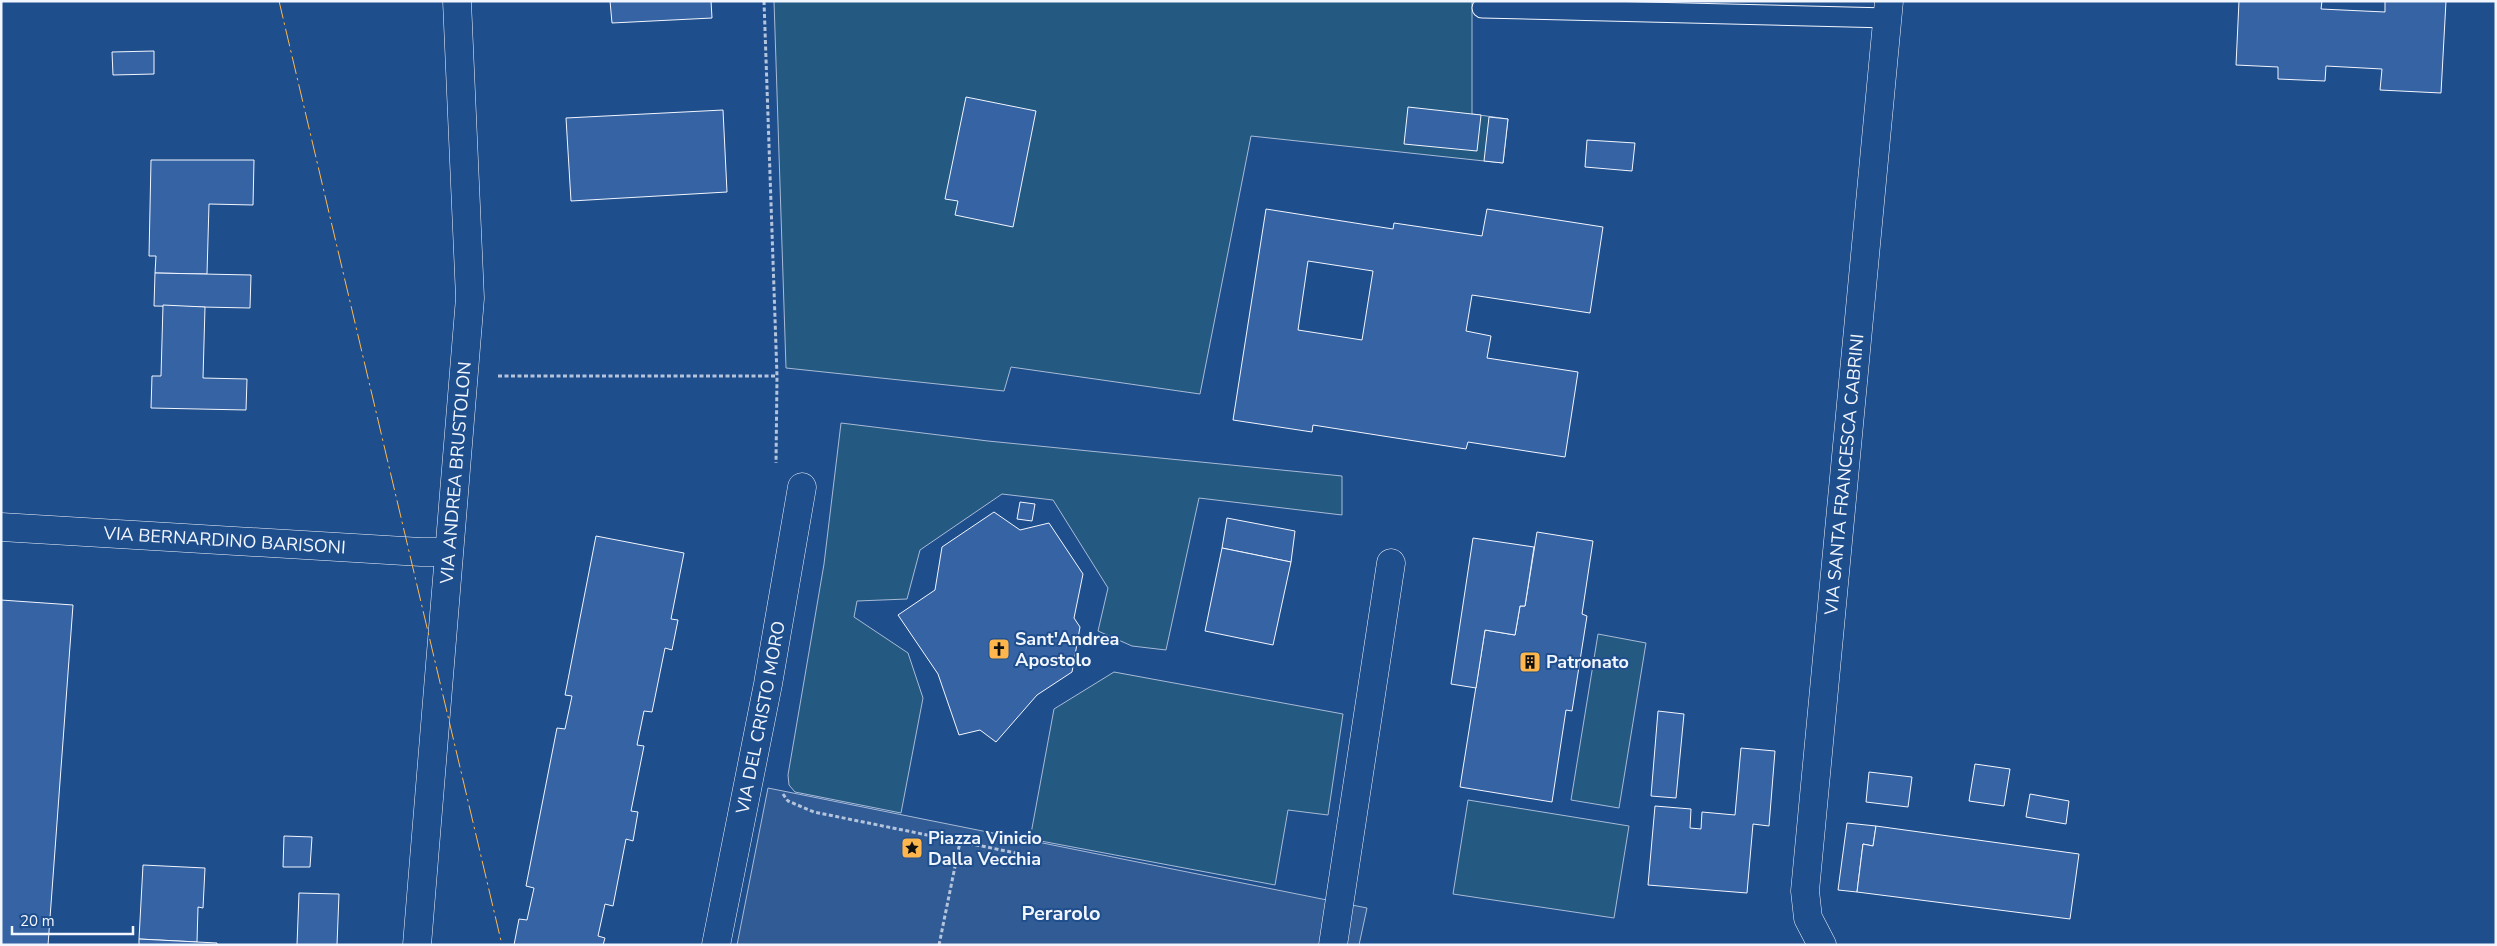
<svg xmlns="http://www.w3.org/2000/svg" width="2497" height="946" font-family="'Nunito Sans',sans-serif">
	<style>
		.green { fill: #245a82; stroke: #a8bbd7 }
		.parking { fill: #305b95; stroke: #a8bbd7 }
		.building { fill: #3563a3; stroke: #f2f6ff; fill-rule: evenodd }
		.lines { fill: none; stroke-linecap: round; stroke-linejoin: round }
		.lane-casing { stroke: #f2f6ff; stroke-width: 21 }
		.street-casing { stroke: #f2f6ff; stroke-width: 29 }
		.path { stroke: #b3c4dc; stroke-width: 3; stroke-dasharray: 4 2.5; stroke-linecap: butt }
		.lane { stroke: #1f4e8c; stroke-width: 19 }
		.street { stroke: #1f4e8c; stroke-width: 28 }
		.power { stroke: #ffb74d; stroke-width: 1; stroke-dasharray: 18 4 2.5 4; stroke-linecap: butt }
		.labels { text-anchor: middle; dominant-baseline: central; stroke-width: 4; stroke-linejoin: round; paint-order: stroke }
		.street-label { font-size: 18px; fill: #f2f6ff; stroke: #1f4e8c }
		.poi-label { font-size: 18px; font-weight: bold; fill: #f2f6ff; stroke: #1f4e8c; text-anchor: start }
		.quarter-label { font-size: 20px; font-weight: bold; fill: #f2f6ff; stroke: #1f4e8c }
	</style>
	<rect width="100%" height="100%" fill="#1f4e8c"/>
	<g class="green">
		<polygon points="774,1 1472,1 1472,114 1508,119 1503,163 1251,136 1200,394 1011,367 1004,391 786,368"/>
		<polygon points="841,423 988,441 1342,476 1342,515 1199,498 1166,650 1132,646 1098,631 1108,588 1053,500 1002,494 920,550 907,599 857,601 854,617 908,653 923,698 901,813 795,792 789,785 788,775 824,564"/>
		<polygon points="1598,634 1646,643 1619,808 1571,800"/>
		<polygon points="1114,672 1343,714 1328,815 1288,810 1275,885 1030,839 1054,709"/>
		<polygon points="1468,800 1629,826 1614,918 1453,894"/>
	</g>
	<polygon class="parking" points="768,788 1367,908 1359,945 737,945"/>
	<g class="building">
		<polygon points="610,1 711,1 712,18 612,23"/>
		<polygon points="2239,1 2322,1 2321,9 2385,12 2385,1 2446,1 2441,93 2380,90 2382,69 2326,66 2325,81 2278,79 2278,67 2236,65"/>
		<polygon points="154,51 154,74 113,75 112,52"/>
		<polygon points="966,97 1036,111 1013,227 955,215 958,201 945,199"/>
		<polygon points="1408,107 1481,115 1477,151 1404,144"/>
		<polygon points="723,110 727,192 571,201 566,118"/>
		<polygon points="1489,117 1508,119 1503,163 1484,161"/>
		<polygon points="1587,140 1635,143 1632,171 1585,167"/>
		<polygon points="151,160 254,160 253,205 209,204 207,274 155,273 156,256 149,256"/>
		<path d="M1266,209L1393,229L1394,223L1482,236L1487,209L1603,227L1590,313L1472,295L1466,331L1491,336L1487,358L1578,372L1565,457L1468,442L1466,449L1313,425L1312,432L1233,420ZM1308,261L1373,271L1362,340L1298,330Z"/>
		<polygon points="155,273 251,275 250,308 154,306"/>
		<polygon points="163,305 205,307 203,378 247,379 246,410 151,408 152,376 161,376"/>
		<polygon points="1020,502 1035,504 1032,521 1017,519"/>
		<polygon points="994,512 1020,530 1049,523 1083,574 1074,618 1080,627 1072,672 1037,695 996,742 980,730 959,735 938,674 898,615 935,590 942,547"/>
		<polygon points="1227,518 1295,531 1291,562 1222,548"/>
		<polygon points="1537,532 1593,541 1582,614 1587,616 1572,711 1566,710 1552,802 1460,787 1485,630 1515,635 1520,606 1525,606"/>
		<polygon points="596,536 684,553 671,619 678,620 672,650 665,648 652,712 644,711 637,745 644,746 631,811 638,812 633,841 626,839 613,906 605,904 598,936 605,938 603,945 514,945 519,919 527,920 534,888 526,886 557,728 565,729 572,696 565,695"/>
		<polygon points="1473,538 1534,547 1525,606 1520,606 1515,635 1485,630 1476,688 1451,684"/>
		<polygon points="1222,548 1291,562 1273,645 1205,631"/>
		<polygon points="1,600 73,605 48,945 1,945"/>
		<polygon points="1658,711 1684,714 1676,798 1651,796"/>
		<polygon points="1741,748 1775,751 1769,826 1753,824 1747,893 1648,885 1655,806 1691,809 1690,828 1701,829 1702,812 1735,815"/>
		<polygon points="1975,764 2010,769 2004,806 1969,801"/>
		<polygon points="1869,772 1912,777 1908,807 1866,802"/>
		<polygon points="2030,794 2069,801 2066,824 2026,817"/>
		<polygon points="1847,823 1876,826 1873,846 1863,844 1857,892 1838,890"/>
		<polygon points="1876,826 2079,854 2070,919 1857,892 1863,844 1873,846"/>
		<polygon points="284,836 312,837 310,867 283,867"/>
		<polygon points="143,865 205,868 203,908 198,907 197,942 139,939"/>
		<polygon points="299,893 339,894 337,945 297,945"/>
		<polygon points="139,939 217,943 217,945 139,945"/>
	</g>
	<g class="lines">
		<g class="lane-casing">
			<polyline id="lane" points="1482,8 1888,18"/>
		</g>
		<g class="street-casing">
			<g id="street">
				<path id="s1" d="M1,527L421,552H448"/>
				<path id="s2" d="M417,945L470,298L457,1"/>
				<path id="s3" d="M716,945L768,684L802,487"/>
				<polyline points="1333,945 1391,563"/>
				<path id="s4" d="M1822,945L1808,918L1805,891L1889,1"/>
			</g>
		</g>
		<g class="path">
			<polyline points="764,1 777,376 776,463"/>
			<polyline points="498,376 777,376"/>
			<polyline points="783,794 788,801 814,812 1016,853"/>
			<polyline points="939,945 960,842"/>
		</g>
		<use href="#lane" class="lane"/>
		<use href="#street" class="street"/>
		<polyline class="power" points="279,1 502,945"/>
	</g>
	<defs>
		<g id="church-square" transform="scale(1.125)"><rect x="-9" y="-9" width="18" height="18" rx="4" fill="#ffb74d" stroke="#1f4e8c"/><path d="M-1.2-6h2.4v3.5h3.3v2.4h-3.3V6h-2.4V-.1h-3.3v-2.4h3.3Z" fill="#111"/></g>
		<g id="building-square" transform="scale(1.125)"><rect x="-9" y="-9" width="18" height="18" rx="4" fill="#ffb74d" stroke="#1f4e8c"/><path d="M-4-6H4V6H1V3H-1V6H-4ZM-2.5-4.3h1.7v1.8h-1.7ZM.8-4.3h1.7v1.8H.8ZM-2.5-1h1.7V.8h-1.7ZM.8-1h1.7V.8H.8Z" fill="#111"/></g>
		<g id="sight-square" transform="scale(1.125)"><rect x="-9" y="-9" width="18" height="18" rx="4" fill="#ffb74d" stroke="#1f4e8c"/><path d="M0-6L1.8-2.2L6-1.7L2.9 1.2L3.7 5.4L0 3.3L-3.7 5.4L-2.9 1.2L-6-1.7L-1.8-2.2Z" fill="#111"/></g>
	</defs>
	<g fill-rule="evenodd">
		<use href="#church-square" x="999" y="649"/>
		<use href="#building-square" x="1530" y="662"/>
		<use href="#sight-square" x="912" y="848"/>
	</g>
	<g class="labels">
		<g class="street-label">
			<text stroke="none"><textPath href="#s2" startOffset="474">VIA ANDREA BRUSTOLON</textPath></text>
			<text stroke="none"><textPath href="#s4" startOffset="476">VIA SANTA FRANCESCA CABRINI</textPath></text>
			<text stroke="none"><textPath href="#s1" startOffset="224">VIA BERNARDINO BARISONI</textPath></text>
			<text stroke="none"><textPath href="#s3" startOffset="232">VIA DEL CRISTO MORO</textPath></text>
		</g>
		<g class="poi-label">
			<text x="1015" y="639">Sant'Andrea<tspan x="1015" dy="21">Apostolo</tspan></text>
			<text x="1546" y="662">Patronato</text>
			<text x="928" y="838">Piazza Vinicio<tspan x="928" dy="21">Dalla Vecchia</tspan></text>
		</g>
		<g class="quarter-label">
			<text x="1061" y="913">Perarolo</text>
		</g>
	</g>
	<rect width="2497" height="946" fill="none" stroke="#f2f6ff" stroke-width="5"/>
	<path d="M12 926v8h121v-8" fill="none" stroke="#f2f6ff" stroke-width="2.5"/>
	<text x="20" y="926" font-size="15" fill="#f2f6ff" stroke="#1f4e8c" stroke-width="4" paint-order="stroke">20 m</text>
</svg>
